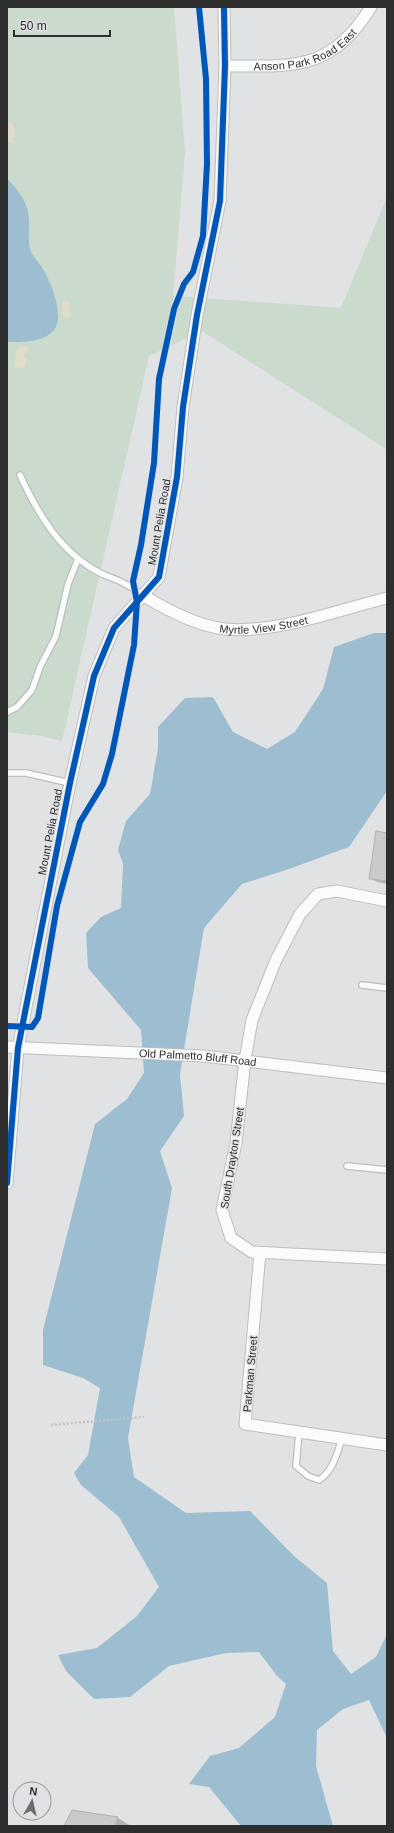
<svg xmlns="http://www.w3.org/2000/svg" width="394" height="1833" font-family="Arial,sans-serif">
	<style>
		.green { fill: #cadacc }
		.sand { fill: #e1dcc9 }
		.water { fill: #9dbed1 }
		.shadow { fill: #0003 }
		.building { fill: #c9cacb; stroke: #b0b1b2 }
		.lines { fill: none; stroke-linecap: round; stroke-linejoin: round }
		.service-casing { stroke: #bdbebf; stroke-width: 8 }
		.minor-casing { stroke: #bdbebf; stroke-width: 13 }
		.path { stroke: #c3c3c4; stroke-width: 2.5; stroke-dasharray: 2 2; stroke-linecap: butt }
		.service { stroke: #fafbfb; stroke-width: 5.5 }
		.minor { stroke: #fafbfb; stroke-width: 11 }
		.cycleway-casing { stroke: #e0e1e4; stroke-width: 8 }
		.cycleway { stroke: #0057b8; stroke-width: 6 }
		.labels { text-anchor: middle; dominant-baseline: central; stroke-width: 3; stroke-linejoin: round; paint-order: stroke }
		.street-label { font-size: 11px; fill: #2e2e2f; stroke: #e0e1e4 }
	</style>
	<rect width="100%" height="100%" fill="#e1e2e3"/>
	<polygon class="green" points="7,7 174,7 185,152 173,296 341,308 387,197 387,447 386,449 202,331 149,356 62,741 42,736 7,732"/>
	<g class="sand">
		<polygon points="7,122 12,123 15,132 13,143 7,141"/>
		<polygon points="66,300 70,303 68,309 71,314 70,317 66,318 62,314 62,303"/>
		<polygon points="23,346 29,348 28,351 23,355 27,359 24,368 14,367 17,348"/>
	</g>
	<g class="water">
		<path d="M7,179C19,190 29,204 29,221C29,230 28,240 30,249C32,256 39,262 43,269C51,282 65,316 54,330C43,343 22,342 7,342Z"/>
		<polygon points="374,633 387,633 387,791 349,847 286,870 242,884 204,928 180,1074 184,1116 160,1151 172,1188 128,1438 134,1477 186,1513 250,1511 294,1556 327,1583 333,1651 351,1674 376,1657 387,1634 387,1738 369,1700 343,1709 317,1730 316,1766 333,1826 241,1826 209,1787 189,1784 210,1756 239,1748 275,1717 286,1684 277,1676 259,1652 226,1653 169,1666 130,1697 94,1699 66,1671 58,1655 97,1648 137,1616 159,1587 119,1517 81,1485 74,1473 88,1455 100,1388 83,1378 43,1365 43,1330 95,1124 127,1099 144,1073 141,1030 88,968 86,933 101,917 121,908 123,864 118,850 126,821 150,794 158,748 158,727 185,698 213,697 233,732 267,749 295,732 323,689 334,647"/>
	</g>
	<g class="shadow">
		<polygon points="387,834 387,884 377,882 370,878"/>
		<polygon points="72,1811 118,1818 131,1826 65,1826"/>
	</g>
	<g class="building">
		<polygon points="376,831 387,833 387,881 369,879"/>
		<polygon points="72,1810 118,1817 115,1826 64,1826"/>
	</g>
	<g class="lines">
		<g class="service-casing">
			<g id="service">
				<path d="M20,475C38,514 60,552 100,573C108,577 117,579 125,584C132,587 137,592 143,596"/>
				<polyline points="7,712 17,707 32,690 40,667 56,636 68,584 78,559"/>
				<polyline points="7,773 26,773 70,783"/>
				<polyline points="362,985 387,988"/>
				<polyline points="347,1166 387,1170"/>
				<path d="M299,1432L296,1466L308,1476L319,1480C333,1471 337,1454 342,1438"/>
			</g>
		</g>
		<g class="minor-casing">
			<g id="minor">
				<path id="s1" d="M225,66C293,66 331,72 371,7"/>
				<path id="s2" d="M144,596C167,610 198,626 225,629C276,634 337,610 387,598"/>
				<polyline points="387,901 337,891 318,894 300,914 276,960 252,1020 245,1060 236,1143 222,1210 231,1238 252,1252 387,1259"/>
				<path id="s3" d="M7,1047L204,1056L387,1078"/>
				<polyline points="7,1183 18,1048 70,783 94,676 114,628 159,577 177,477 183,407 197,315 220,201 225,66 224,7"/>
				<polyline points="260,1253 245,1424 387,1445"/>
			</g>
		</g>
		<polyline class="path" points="51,1425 144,1417"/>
		<use href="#service" class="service"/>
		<use href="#minor" class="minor"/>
		<g class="cycleway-casing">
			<g id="cycleway">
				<polyline points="7,1026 32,1027 38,1018 57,906 80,822 103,784 112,754 134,645 137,602 133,581 141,545 154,463 159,379 174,309 184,284 193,272 203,236 207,164 206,79 199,7"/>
				<polyline points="7,1183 18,1048 70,783 94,676 114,628 159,577 177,477 183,407 197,315 220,201 225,66 224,7"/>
			</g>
		</g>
		<use href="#cycleway" class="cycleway"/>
	</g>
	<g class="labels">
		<g class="street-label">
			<text stroke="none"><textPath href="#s1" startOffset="84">Anson Park Road East</textPath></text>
			<text transform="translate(159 522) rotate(-80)">Mount Pelia Road</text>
			<text stroke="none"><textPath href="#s2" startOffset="127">Myrtle View Street</textPath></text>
			<text transform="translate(50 832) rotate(-79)">Mount Pelia Road</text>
			<text stroke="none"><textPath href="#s3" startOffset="191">Old Palmetto Bluff Road</textPath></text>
			<text transform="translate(232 1158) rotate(-81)">South Drayton Street</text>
			<text transform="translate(250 1374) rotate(-85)">Parkman Street</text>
		</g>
	</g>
	<rect width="394" height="1833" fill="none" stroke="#2e2e2f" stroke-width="16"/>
	<g transform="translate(32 1801) rotate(8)"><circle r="19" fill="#e0e1e4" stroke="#99999c"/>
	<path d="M0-3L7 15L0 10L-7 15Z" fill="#6d6d6e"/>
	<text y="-6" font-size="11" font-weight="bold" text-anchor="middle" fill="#2e2e2f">N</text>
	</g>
	<path d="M14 30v6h96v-6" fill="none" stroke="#2e2e2f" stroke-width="2"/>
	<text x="20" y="30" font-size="12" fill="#2e2e2f" stroke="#e0e1e4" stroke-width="3" paint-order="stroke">50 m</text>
</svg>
